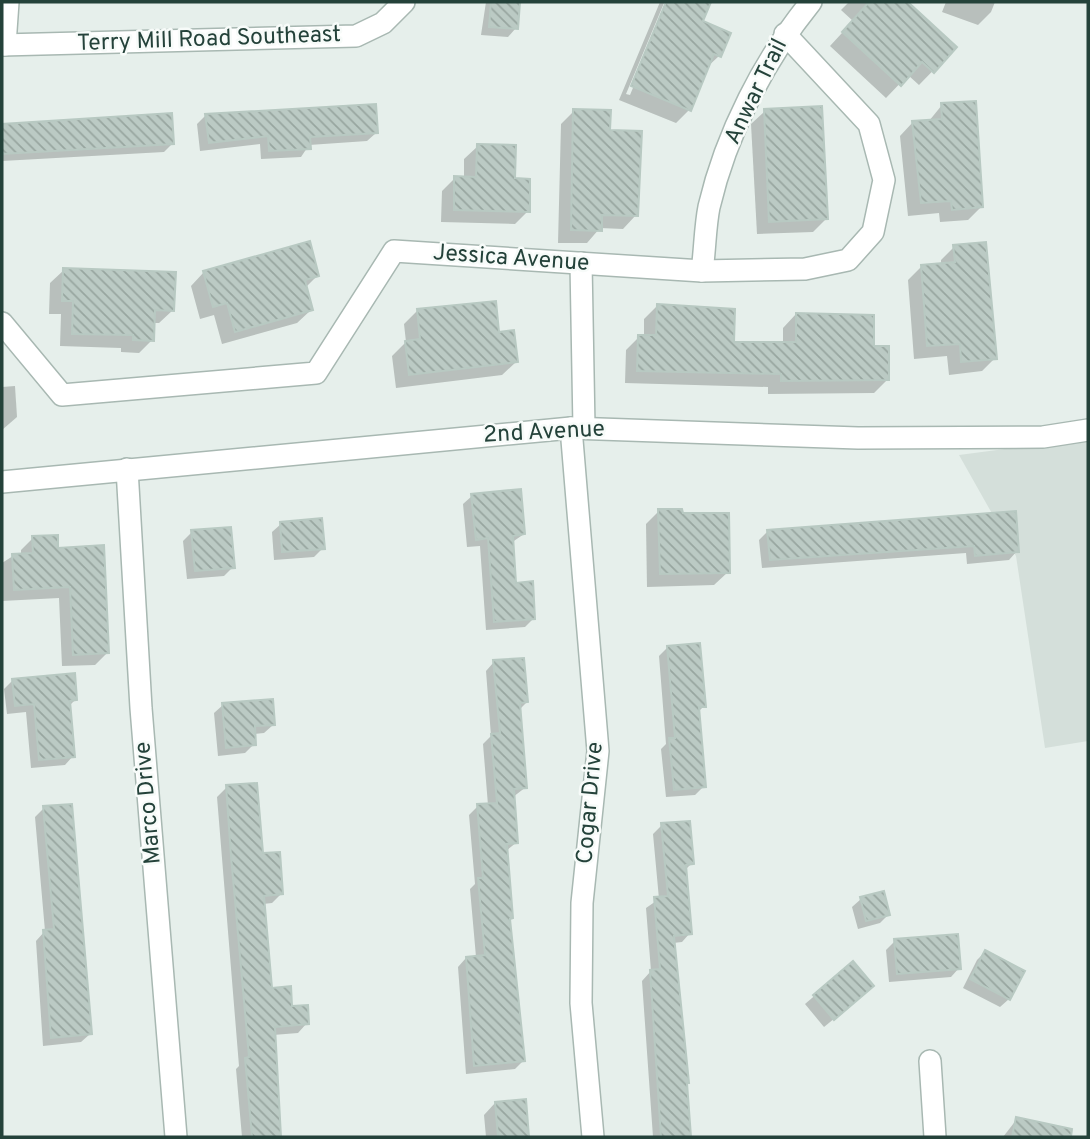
<svg xmlns="http://www.w3.org/2000/svg" width="1090" height="1139" font-family="Overpass,sans-serif">
	<style>
		.built { fill: #d4dfda }
		.shadow { fill: #0003; fill-rule: evenodd }
		.building { fill: url(#building-back-hatch); stroke: #b8c9c2; stroke-width: 2 }
		.lines { fill: none; stroke-linecap: round; stroke-linejoin: round }
		.minor-casing { stroke: #a8b8b2; stroke-width: 24 }
		.minor { stroke: #fff; stroke-width: 21 }
		.labels { text-anchor: middle; dominant-baseline: central; stroke-width: 5; stroke-linejoin: round; paint-order: stroke }
		.street-label { font-size: 23px; fill: #24423a; stroke: #f7fbf9 }
	</style>
	<defs>
		<pattern id="building-back-hatch" width="6" height="6" patternUnits="userSpaceOnUse" patternTransform="scale(1.75)"><rect width="6" height="6" fill="#bbcac4"/><path d="M-1 5l2 2M0 0l6 6M5-1l2 2" fill="none" stroke="#98a6a0"/></pattern>
	</defs>
	<rect width="100%" height="100%" fill="#e6efeb"/>
	<polygon class="built" points="1088,438 1088,741 1045,748 1016,556 959,455"/>
	<g class="shadow">
		<polygon points="486,2 518,2 516,28 508,37 481,35"/>
		<path d="M660,2L708,4L701,22L719,56L706,68L689,110L676,123L619,100ZM664,3H668L630,95L626,94Z"/>
		<polygon points="849,2 905,2 955,48 919,85 908,75 886,98 830,46 853,21 841,10"/>
		<polygon points="946,2 995,2 991,12 978,25 942,12"/>
		<polygon points="942,105 981,207 968,220 940,222 939,213 908,216 900,136 913,122 929,121"/>
		<polygon points="574,111 609,132 636,215 623,229 600,228 587,243 558,243 561,124"/>
		<polygon points="765,111 826,219 813,232 757,234 751,124"/>
		<polygon points="170,115 173,143 164,152 2,161 2,126"/>
		<polygon points="206,115 376,133 367,141 309,145 301,157 261,159 260,144 200,151 197,124"/>
		<polygon points="478,146 528,211 515,224 441,222 442,191 455,178 464,178 464,159"/>
		<polygon points="954,247 995,358 982,371 949,375 947,356 914,359 908,280 921,267 941,265 941,260"/>
		<polygon points="64,270 173,310 159,323 153,323 152,340 139,353 121,352 121,348 60,346 61,314 49,314 50,283"/>
		<polygon points="204,272 317,276 305,288 311,310 297,323 222,344 214,315 200,319 191,286"/>
		<polygon points="657,306 732,343 783,343 783,328 796,314 873,348 887,380 874,393 768,394 768,387 625,383 626,350 639,337 644,337 644,319"/>
		<polygon points="418,310 498,334 516,362 502,375 396,388 392,356 406,342 404,324"/>
		<polygon points="15,386 17,417 2,430 2,387"/>
		<polygon points="472,496 524,534 511,543 514,584 533,619 525,627 486,630 480,546 467,547 463,504"/>
		<polygon points="659,511 681,515 728,572 714,585 647,587 646,524"/>
		<polygon points="1014,513 1017,551 1009,560 967,564 966,553 762,568 759,540 768,531"/>
		<polygon points="281,524 323,548 314,557 274,560 272,532"/>
		<polygon points="192,532 233,567 224,576 187,579 183,541"/>
		<polygon points="33,538 57,550 107,653 95,665 62,666 59,598 2,601 2,563 13,556 21,555 21,550"/>
		<polygon points="667,648 704,706 697,713 704,786 695,795 666,797 661,749 666,744 659,656"/>
		<polygon points="494,662 527,702 519,710 526,787 513,797 517,842 506,851 511,918 508,921 523,1061 515,1069 466,1074 458,967 466,958 476,957 470,889 475,884 469,815 478,806 488,805 483,744 491,736 486,671"/>
		<polygon points="13,680 75,700 69,706 73,756 65,765 31,768 26,712 7,714 4,689"/>
		<polygon points="223,705 273,725 264,733 253,734 254,744 245,753 218,756 214,713"/>
		<polygon points="227,787 282,893 272,903 263,904 271,990 307,1023 298,1033 273,1035 279,1137 242,1137 236,1069 239,1066 217,797"/>
		<polygon points="44,808 81,929 83,928 90,1034 81,1042 43,1046 36,941 45,931 35,817"/>
		<polygon points="662,825 692,863 685,870 690,933 682,942 673,943 690,1137 653,1137 642,981 651,971 646,908 659,899 653,834"/>
		<polygon points="861,899 888,915 880,923 858,929 852,907"/>
		<polygon points="895,941 959,968 951,977 889,982 886,950"/>
		<polygon points="985,952 1009,999 1000,1007 963,988 977,960"/>
		<polygon points="853,963 863,995 824,1027 805,1004"/>
		<polygon points="524,1101 528,1137 486,1137 484,1115 495,1103"/>
		<polygon points="1017,1119 1049,1126 1047,1137 1003,1137"/>
	</g>
	<g class="building">
		<polygon points="491,2 520,2 518,29 489,27"/>
		<polygon points="666,2 711,2 703,21 731,33 721,57 714,54 691,111 631,86"/>
		<polygon points="869,2 908,2 957,47 934,73 922,62 901,86 842,32"/>
		<polygon points="976,101 983,207 952,210 951,201 921,203 912,121 942,119 941,103"/>
		<polygon points="376,104 378,133 310,137 311,149 269,151 268,136 209,143 205,114"/>
		<polygon points="822,106 828,219 769,222 764,109"/>
		<polygon points="573,109 611,110 610,130 642,131 638,216 602,215 602,231 571,230"/>
		<polygon points="172,113 174,144 2,154 2,124"/>
		<polygon points="477,144 516,145 515,178 530,179 530,212 454,210 454,176 476,177"/>
		<polygon points="310,241 319,276 305,280 313,310 235,332 227,303 213,307 203,271"/>
		<polygon points="986,242 997,359 961,362 960,344 927,346 921,265 955,262 953,245"/>
		<polygon points="63,268 176,272 174,311 155,310 154,341 133,340 133,335 72,334 73,301 62,301"/>
		<polygon points="496,301 499,332 514,330 518,362 409,375 405,341 420,339 417,309"/>
		<polygon points="657,304 735,309 734,342 796,342 796,313 874,315 874,346 889,346 889,380 781,381 781,374 637,371 638,335 656,335"/>
		<polygon points="521,489 525,534 513,536 516,583 533,581 535,619 494,622 488,538 476,540 471,494"/>
		<polygon points="658,509 682,509 683,513 729,513 730,573 660,574"/>
		<polygon points="1016,511 1019,552 975,556 974,546 770,560 767,530"/>
		<polygon points="322,518 325,549 282,552 280,522"/>
		<polygon points="231,527 235,568 195,571 191,530"/>
		<polygon points="58,535 58,548 104,545 109,653 73,655 70,587 14,590 12,554 33,553 32,536"/>
		<polygon points="700,643 706,707 699,707 706,787 674,790 669,738 675,738 667,646"/>
		<polygon points="524,658 528,702 520,703 527,788 514,789 518,843 507,844 513,918 510,919 525,1061 474,1066 466,957 485,955 478,878 483,878 477,804 497,803 491,734 500,733 493,660"/>
		<polygon points="75,673 77,700 70,701 75,757 39,760 34,704 15,706 12,679"/>
		<polygon points="273,699 275,725 255,726 256,745 226,748 222,703"/>
		<polygon points="257,783 263,853 280,852 283,894 264,896 272,988 291,986 292,1006 308,1005 309,1024 275,1027 281,1137 252,1137 245,1058 249,1057 231,856 226,785"/>
		<polygon points="72,804 92,1034 51,1038 43,930 54,929 43,806"/>
		<polygon points="690,821 694,864 686,865 692,934 674,936 689,1083 687,1083 691,1137 661,1137 650,970 660,969 654,897 668,896 661,823"/>
		<polygon points="884,891 890,915 866,921 860,897"/>
		<polygon points="958,934 961,969 897,974 894,939"/>
		<polygon points="985,950 1025,971 1010,1000 970,979"/>
		<polygon points="853,961 874,986 834,1020 813,995"/>
		<polygon points="526,1099 529,1137 498,1137 495,1102"/>
		<polygon points="1016,1117 1072,1129 1071,1137 1012,1137"/>
	</g>
	<g class="lines">
		<g class="minor-casing">
			<g id="minor">
				<polyline points="2,45 356,36 383,23 404,2"/>
				<polyline points="5,45 8,2"/>
				<polyline points="581,263 584,428"/>
				<path d="M702,271C705,250 705,227 709,207C726,134 764,60 811,2"/>
				<polyline points="2,323 62,395 316,373 394,251 702,271 805,269 848,260 873,232 884,180 869,124 785,34"/>
				<polyline points="571,428 598,751 582,903 581,1003 593,1137"/>
				<polyline points="127,469 141,708 176,1137"/>
				<polyline points="2,482 571,428 858,438 1043,437 1088,430"/>
				<polyline points="930,1061 935,1137"/>
			</g>
		</g>
		<use href="#minor" class="minor"/>
	</g>
	<g class="labels">
		<g class="street-label">
			<text transform="translate(209 40) rotate(-2)">Terry Mill Road Southeast</text>
			<text transform="translate(757 92) rotate(-64)">Anwar Trail</text>
			<text transform="translate(511 259) rotate(4)">Jessica Avenue</text>
			<text transform="translate(544 433) rotate(-3)">2nd Avenue</text>
			<text transform="translate(149 803) rotate(-95)">Marco Drive</text>
			<text transform="translate(591 803) rotate(-85)">Cogar Drive</text>
		</g>
	</g>
	<rect width="1090" height="1139" fill="none" stroke="#24423a" stroke-width="7"/>
</svg>
